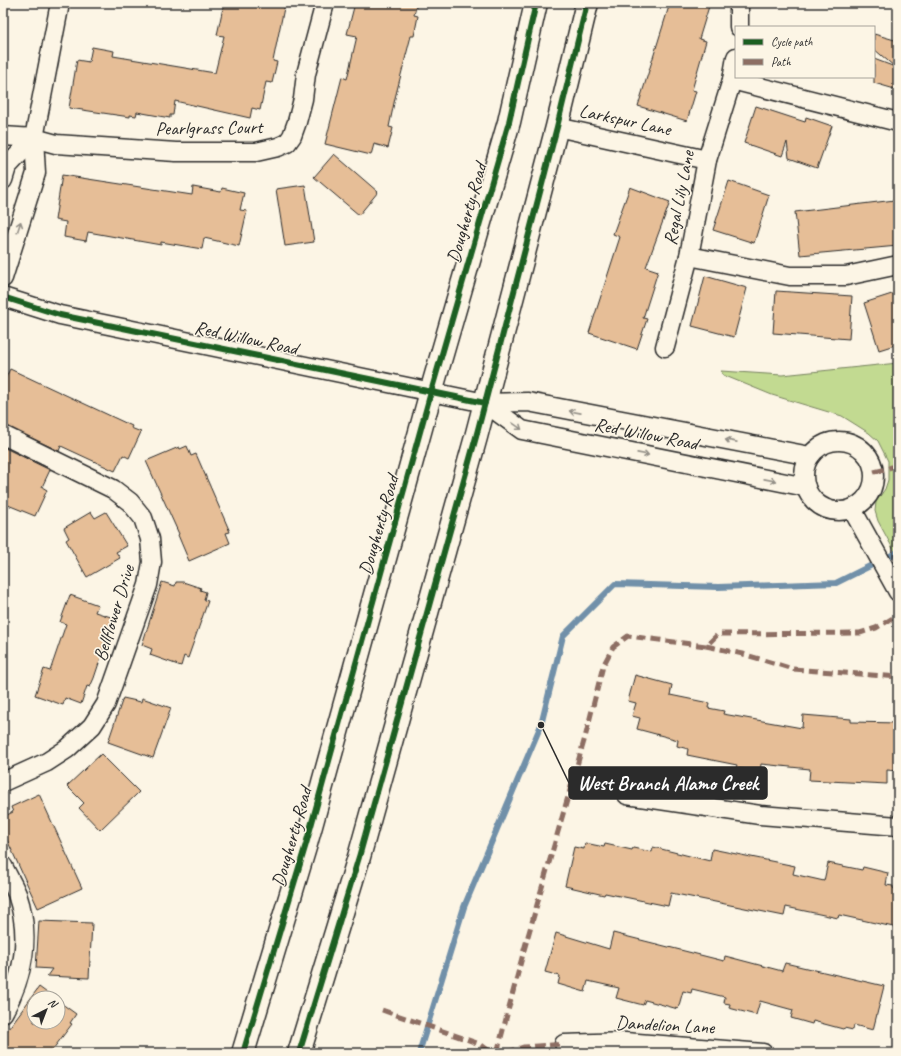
<svg xmlns="http://www.w3.org/2000/svg" width="901" height="1056" font-family="Caveat,sans-serif">
	<style>
		.green { fill: #c2da91; stroke: #76825e }
		.lines { fill: none; stroke-linecap: round; stroke-linejoin: round }
		.stream { stroke: #7190a9; stroke-width: 6 }
		.building { fill: #e6be97; stroke: #2b2b2b }
		.minor-casing { stroke: #2b2b2b; stroke-width: 21 }
		.secondary-casing { stroke: #2b2b2b; stroke-width: 25 }
		.minor { stroke: #fcf5e5; stroke-width: 18 }
		.secondary { stroke: #fcf5e5; stroke-width: 22 }
		.quiet { stroke: #8d6e63; stroke-width: 5; stroke-dasharray: 10 5; stroke-linecap: butt }
		.cycleway-casing { stroke: #fcf5e5; stroke-width: 8 }
		.cycleway { stroke: #1b5e20; stroke-width: 6 }
		.oneway { stroke: #949088 }
		.labels { text-anchor: middle; dominant-baseline: central; stroke-width: 3.5; stroke-linejoin: round; paint-order: stroke }
		.street-label { font-size: 19px; fill: #2b2b2b; stroke: #fcf5e5 }
		.leader { fill: none; stroke: #2b2b2b; stroke-width: 1.5 }
		.callout-dot { fill: #2b2b2b; stroke: #fcf5e5; stroke-width: 1.5 }
		.callout { fill: #2b2b2b; stroke: #2b2b2b; stroke-width: 1.5 }
		.callout-label { font-size: 20px; text-anchor: middle; font-weight: bold; fill: #fff }
	</style>
	<rect width="100%" height="100%" fill="#fcf5e5"/>
	<filter id="ink" filterUnits="userSpaceOnUse"><feTurbulence type="fractalNoise" baseFrequency=".025" numOctaves="2"/><feDisplacementMap in="SourceGraphic" scale="8" xChannelSelector="R" yChannelSelector="G"/><feConvolveMatrix kernelMatrix="1 2 1 2 8 2 1 2 1" color-interpolation-filters="sRGB"/></filter>
	<g filter="url(#ink)">
		<polygon class="green" points="898,363 898,558 878,521 875,511 876,502 885,489 888,480 888,461 878,441 869,433 842,416 772,395 723,375 721,371 782,375"/>
		<g class="lines">
			<polyline class="stream" points="419,1053 464,907 541,725 563,636 615,584 718,587 836,583 898,552"/>
		</g>
		<g class="building">
			<polygon points="224,3 285,3 273,61 277,62 272,83 266,82 260,110 252,108 250,118 175,101 173,115 170,115 170,118 137,112 136,116 130,115 130,117 69,108 77,60 89,62 92,47 114,51 113,56 215,73 224,36 217,35"/>
			<polygon points="355,3 417,3 414,15 418,16 414,36 411,36 395,98 389,127 393,128 388,148 374,144 371,155 325,144 342,77 347,79 357,36 347,34"/>
			<polygon points="670,3 710,3 699,39 706,41 692,90 696,91 687,121 638,106"/>
			<polygon points="874,34 898,41 898,90 874,83 874,59 895,67 874,49"/>
			<polygon points="756,106 805,122 806,117 832,126 817,168 789,158 787,142 782,156 744,143"/>
			<polygon points="334,154 378,192 359,215 314,177"/>
			<polygon points="62,175 192,195 193,187 221,192 222,188 244,193 240,210 247,211 239,246 204,238 202,249 161,242 161,245 88,232 86,241 64,237 66,222 55,220"/>
			<polygon points="729,181 769,195 754,243 713,230"/>
			<polygon points="305,185 314,242 285,246 276,189"/>
			<polygon points="630,187 670,202 646,267 658,271 643,318 647,319 637,349 589,333 620,237 613,234"/>
			<polygon points="895,200 898,246 800,255 795,212"/>
			<polygon points="705,276 747,288 734,337 692,326"/>
			<polygon points="776,291 852,296 849,339 773,333"/>
			<polygon points="898,292 898,344 879,350 864,303"/>
			<polygon points="10,369 132,426 131,428 141,432 129,458 123,455 115,471 61,446 59,451 3,425 3,383"/>
			<polygon points="187,446 191,456 196,454 230,532 226,533 230,543 189,561 178,535 179,534 146,461 179,447 180,449"/>
			<polygon points="3,447 50,470 42,487 47,490 35,516 3,503"/>
			<polygon points="91,512 95,518 106,512 127,546 116,552 120,558 87,577 66,540 69,538 64,528"/>
			<polygon points="162,582 175,586 176,582 183,582 201,588 200,590 206,592 204,600 208,601 188,658 184,656 181,666 150,655 152,649 142,645"/>
			<polygon points="70,595 98,605 95,612 114,618 94,678 90,687 87,686 81,704 65,698 63,705 35,695 44,669 50,671 66,624 60,622"/>
			<polygon points="635,675 672,685 670,695 709,703 708,708 724,711 723,714 802,728 803,715 851,719 851,722 898,723 898,771 887,770 887,784 809,780 810,769 761,764 760,772 736,768 737,765 687,755 688,749 677,746 678,740 637,729 640,718 632,716 636,703 628,701"/>
			<polygon points="123,698 141,702 142,698 171,708 153,758 108,742"/>
			<polygon points="101,754 139,792 100,830 79,808 84,803 67,786"/>
			<polygon points="39,794 82,888 38,908 3,831 3,817 13,812 11,807"/>
			<polygon points="585,843 604,847 605,844 632,850 633,848 652,852 653,847 710,861 712,849 795,866 793,874 824,881 828,863 862,870 863,867 888,873 886,885 893,886 893,888 898,890 898,928 839,915 838,918 786,907 784,916 671,893 668,906 605,893 604,895 565,886 574,847 584,849"/>
			<polygon points="39,921 92,923 89,978 47,976 52,969 36,968"/>
			<polygon points="556,933 609,949 613,933 724,961 725,956 782,971 785,963 884,986 873,1030 854,1025 853,1030 844,1028 843,1029 813,1021 812,1024 791,1018 793,1010 760,1001 756,1015 729,1008 730,1004 724,1003 725,997 692,989 691,993 683,991 678,1009 645,1000 643,1005 616,998 619,988 588,981 585,992 558,984 560,976 545,972"/>
			<polygon points="39,987 54,998 34,998 34,1022 58,1022 58,1001 76,1014 70,1023 72,1024 50,1053 3,1053 3,1036"/>
		</g>
		<g class="lines">
			<g class="minor-casing">
				<g id="minor">
					<polyline points="739,27 739,3"/>
					<polyline points="732,80 898,122"/>
					<polyline points="557,127 707,160"/>
					<polyline points="3,136 34,138 56,144 176,152 256,152 278,147 287,143 292,136 297,122 303,99 306,74 325,3"/>
					<polyline points="3,180 7,167 34,138"/>
					<polyline points="689,256 790,276 846,276 898,265"/>
					<polyline points="3,278 36,173 34,138 60,3"/>
					<polyline points="3,297 60,315 485,403 528,402 810,456"/>
					<polyline points="665,347 689,256 707,160 732,80 736,57"/>
					<polyline points="485,403 522,430 806,487"/>
					<polyline points="3,435 113,489 130,502 143,518 150,539 152,562 148,585 106,704 92,726 67,749 47,762 3,782"/>
					<circle cx="839" cy="476" r="35"/>
					<polyline points="852,509 898,592"/>
					<polyline points="627,795 760,815 898,826"/>
					<path d="M3,866C7,875 13,884 17,894C31,935 24,976 3,1013"/>
					<polyline points="564,1044 625,1042 763,1053"/>
				</g>
			</g>
			<g class="secondary-casing">
				<g id="secondary">
					<polyline points="243,1053 306,844 431,392 509,122 536,3"/>
					<polyline points="299,1053 359,857 476,437 557,127 587,3"/>
				</g>
			</g>
			<use href="#minor" class="minor"/>
			<use href="#secondary" class="secondary"/>
			<g class="quiet">
				<polyline points="874,472 887,469 898,464"/>
				<polyline points="706,646 743,654 793,669 898,677"/>
				<polyline points="574,777 592,787 627,795"/>
				<polyline points="382,1010 480,1044 492,1053"/>
				<polyline points="497,1053 524,950 586,734 603,666 613,647 628,636 706,646 718,634 860,633 876,628 898,615"/>
				<polyline points="505,1053 524,1047 564,1044"/>
			</g>
			<g class="cycleway-casing">
				<g id="cycleway">
					<polyline points="3,297 60,315 485,403"/>
					<polyline points="243,1053 306,844 431,392 509,122 536,3"/>
					<polyline points="299,1053 359,857 476,437 557,127 587,3"/>
				</g>
			</g>
			<use href="#cycleway" class="cycleway"/>
		</g>
		<defs><path id="oneway-shaft" d="M-6 0H5M1.5-3L5.5 0L1.5 3" fill="none" stroke-width="1.6" stroke-linecap="round" stroke-linejoin="round"/></defs>
		<g class="oneway">
			<use href="#oneway-shaft" transform="translate(19 227) rotate(-72)"/>
			<use href="#oneway-shaft" transform="translate(575 412) rotate(-169)"/>
			<use href="#oneway-shaft" transform="translate(517 426) rotate(35)"/>
			<use href="#oneway-shaft" transform="translate(731 441) rotate(-169)"/>
			<use href="#oneway-shaft" transform="translate(643 454) rotate(11)"/>
			<use href="#oneway-shaft" transform="translate(770 480) rotate(11)"/>
		</g>
	</g>
	<g class="labels">
		<g class="street-label">
			<text transform="translate(625 120) rotate(12)">Larkspur Lane</text>
			<text transform="translate(209 128) rotate(-1)">Pearlgrass Court</text>
			<text transform="translate(679 198) rotate(-79)">Regal Lily Lane</text>
			<text transform="translate(467 213) rotate(-74)">Dougherty Road</text>
			<text transform="translate(246 338) rotate(12)">Red Willow Road</text>
			<text transform="translate(646 434) rotate(11)">Red Willow Road</text>
			<text transform="translate(379 525) rotate(-74)">Dougherty Road</text>
			<text transform="translate(114 613) rotate(-73)">Bellflower Drive</text>
			<text transform="translate(292 837) rotate(-74)">Dougherty Road</text>
			<text transform="translate(665 1025) rotate(3)">Dandelion Lane</text>
		</g>
	</g>
	<path class="leader" d="M541 725L569 783"/>
	<circle class="callout-dot" cx="541" cy="725" r="4"/>
	<rect class="callout" x="569" y="767" width="198" height="32" rx="4"/>
	<g class="callout-label">
		<text x="668" y="790">West Branch Alamo Creek</text>
	</g>
	<rect width="901" height="1056" fill="none" stroke="#fcf5e5" stroke-width="16"/>
	<rect x="8" y="8" width="885" height="1040" fill="none" stroke="#2b2b2b" stroke-width="1.5" filter="url(#ink)"/>
	<rect x="735" y="26" width="140" height="52" fill="#fcf5e5" stroke="#a8a49b"/>
	<rect x="743" y="39" width="20" height="6" fill="#1b5e20" stroke="#a8a49b"/>
	<text x="771" y="46" font-size="12" fill="#2b2b2b">Cycle path</text>
	<rect x="743" y="59" width="20" height="6" fill="#8d6e63" stroke="#a8a49b"/>
	<text x="771" y="66" font-size="12" fill="#2b2b2b">Path</text>
	<g transform="translate(46 1010) rotate(42)"><circle r="19" fill="#fcf5e5" stroke="#a8a49b"/>
	<path d="M0-3L7 15L0 10L-7 15Z" fill="#2b2b2b"/>
	<text y="-6" font-size="11" font-weight="bold" text-anchor="middle" fill="#2b2b2b">N</text>
	</g>
</svg>
